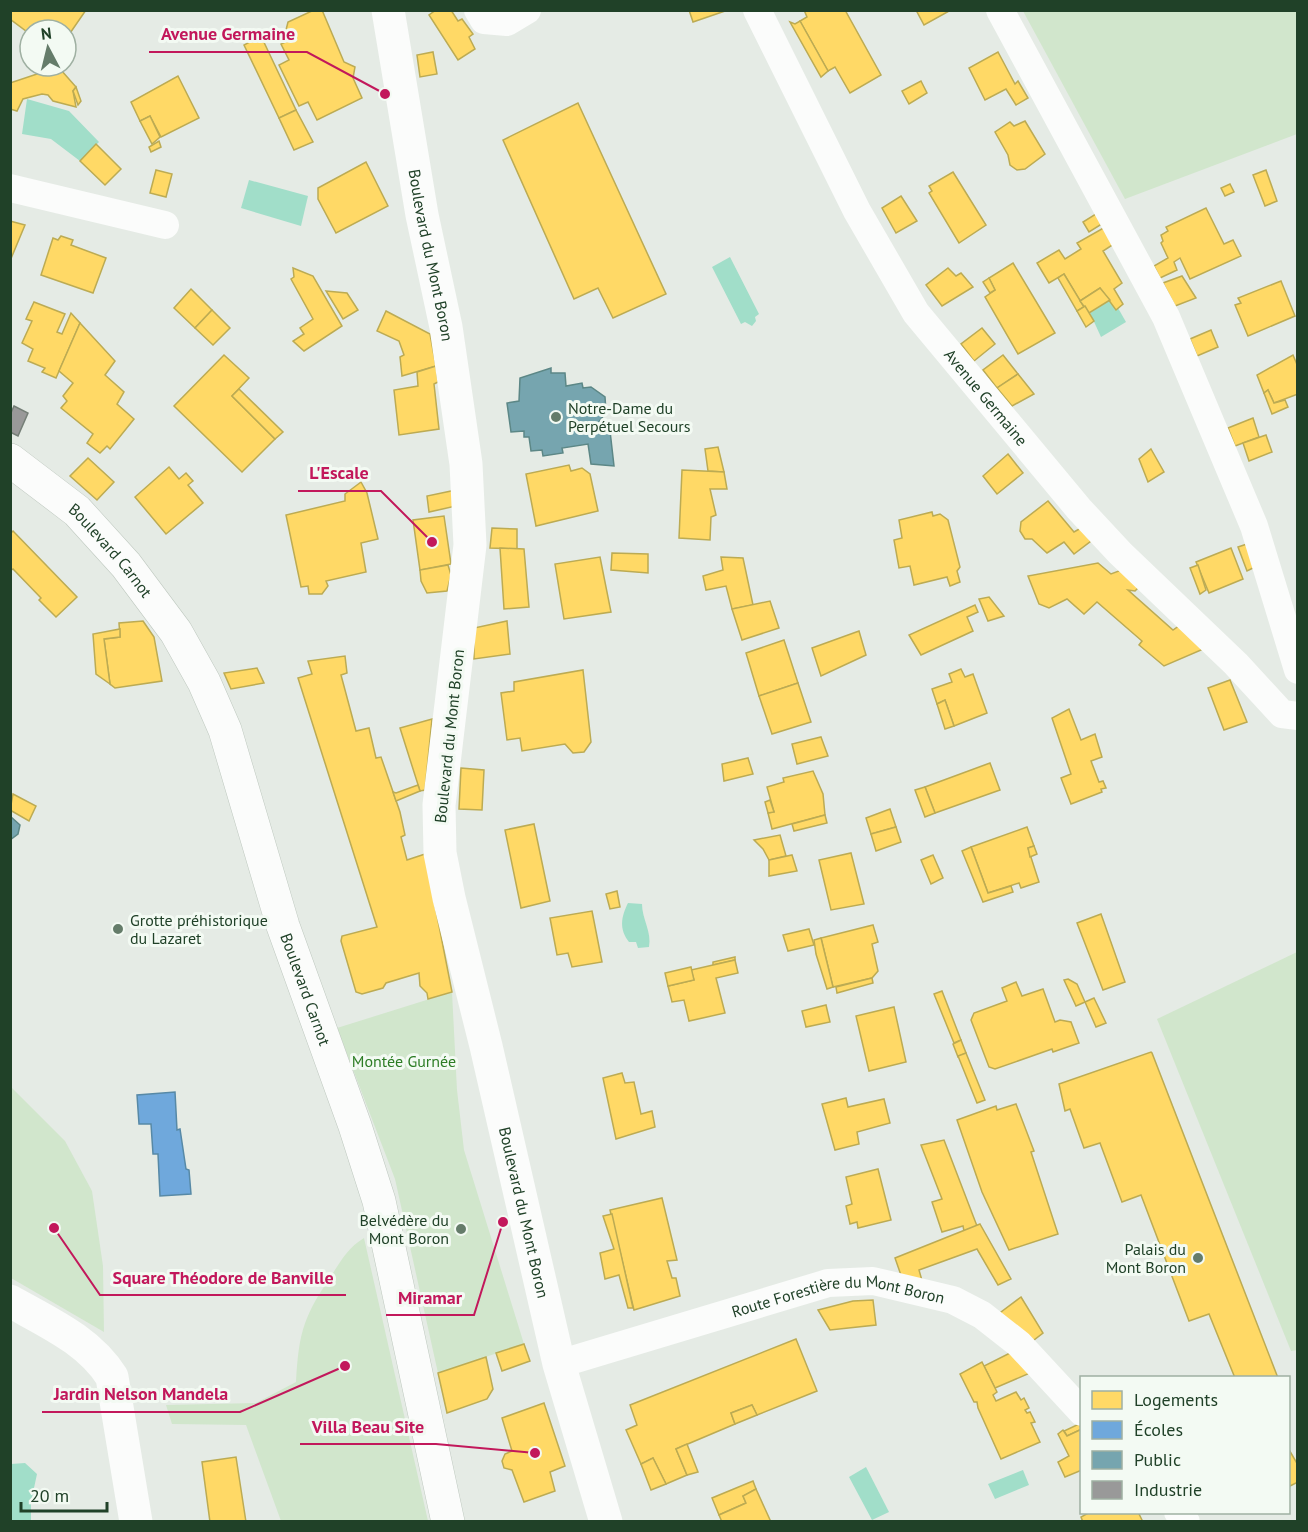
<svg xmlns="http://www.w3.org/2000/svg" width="1308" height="1532" font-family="'PT Sans',sans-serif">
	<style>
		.green { fill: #d1e6cc }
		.water { fill: #a1dec9 }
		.homes { fill: #ffd966; stroke: #bcab53; stroke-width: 1.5 }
		.schools { fill: #6fa8dc; stroke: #5789a6; stroke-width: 1.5 }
		.public { fill: #76a5af; stroke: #5c8786; stroke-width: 1.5 }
		.industry { fill: #999; stroke: #757f77; stroke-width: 1.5 }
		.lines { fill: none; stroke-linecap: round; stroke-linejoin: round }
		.secondary-casing { stroke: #bec8bf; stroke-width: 34 }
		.minor { stroke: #fbfcfb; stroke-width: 28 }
		.tertiary { stroke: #fbfcfb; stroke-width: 33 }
		.secondary { stroke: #fbfcfb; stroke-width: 33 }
		.poi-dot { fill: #657c6a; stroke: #f3faf3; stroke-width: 2 }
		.labels { text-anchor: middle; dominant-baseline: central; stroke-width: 6; stroke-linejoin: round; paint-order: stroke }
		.street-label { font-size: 16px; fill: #204128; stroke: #f3faf3 }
		.poi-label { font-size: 16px; fill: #204128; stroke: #f3faf3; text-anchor: start }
		.park-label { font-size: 16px; fill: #2d7d25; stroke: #f3faf3 }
		.leader { fill: none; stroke: #c2185b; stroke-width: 2 }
		.callout-dot { fill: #c2185b; stroke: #f3faf3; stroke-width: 2 }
		.callout-label { font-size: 18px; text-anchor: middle; font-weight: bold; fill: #c2185b; stroke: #f3faf3; stroke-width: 6; stroke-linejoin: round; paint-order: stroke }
	</style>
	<rect width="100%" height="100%" fill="#e5ebe5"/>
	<g class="green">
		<polygon points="1023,11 1297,11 1297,134 1125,199"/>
		<polygon points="1297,952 1298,1350 1291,1351 1157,1019"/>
		<polygon points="452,992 457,1090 464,1150 524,1344 438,1373 395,1179 337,1028"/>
		<polygon points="10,1086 65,1141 92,1191 103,1266 104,1332 11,1278"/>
		<path d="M364,1238L428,1521H281L246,1425L172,1424L166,1405L256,1403L296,1382C299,1330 304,1316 333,1273C342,1259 349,1247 364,1238Z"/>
	</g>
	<g class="water">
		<polygon points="27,99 69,111 99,142 80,161 51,139 22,134"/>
		<polygon points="249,180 308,196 301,226 241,208"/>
		<polygon points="730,257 759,314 755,317 756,321 752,326 745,322 741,324 712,267"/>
		<polygon points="1110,300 1118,308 1126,322 1101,337 1090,313"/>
		<path d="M628,903L642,904C642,919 652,932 649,947L638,948L636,942H629C619,929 621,917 628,903Z"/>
		<polygon points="25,1463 37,1474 31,1502 31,1521 11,1521 11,1464"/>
		<polygon points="866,1467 889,1512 872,1520 849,1477"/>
		<polygon points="1023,1470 1029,1485 995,1499 988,1484"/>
	</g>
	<g class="homes">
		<polygon points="10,10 86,10 66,39 66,30 30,30 30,34 10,19"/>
		<polygon points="314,10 322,10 344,62 355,67 353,78 362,98 317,120 308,102 299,106 279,65 289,60 281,44 290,40 286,30 288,22"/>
		<polygon points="436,10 451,10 458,21 462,19 473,34 469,37 475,49 458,60 429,15"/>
		<polygon points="689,10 728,10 693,22"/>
		<polygon points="804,10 845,10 881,75 850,93 835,67 828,71 800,21 807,17"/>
		<polygon points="916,10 951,10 924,25"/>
		<polygon points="800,21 828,71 821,77 790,22 795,24"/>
		<polygon points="261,36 296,110 279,118 244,45"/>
		<polygon points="433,52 437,74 420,77 417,55"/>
		<polygon points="998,52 1015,84 1018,81 1028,98 1016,105 1006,89 985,100 969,68"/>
		<polygon points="61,70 76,87 73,91 76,107 53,101 48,95 42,94 23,99 17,111 10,109 10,83 43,72"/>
		<polygon points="178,76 199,118 161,137 150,116 140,121 131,102"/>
		<polygon points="921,81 927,93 909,104 902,91"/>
		<polygon points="76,87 81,101 78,105 73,91"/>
		<polygon points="578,103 666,294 613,318 598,288 574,299 503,140"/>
		<polygon points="296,110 313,142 294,150 279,118"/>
		<polygon points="150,116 160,137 152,144 140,121"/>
		<polygon points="1025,121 1045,154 1025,169 1017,170 1010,165 1008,155 995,132 1010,122 1014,126"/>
		<polygon points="159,141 161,147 151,152 149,147"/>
		<polygon points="96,144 121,169 105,185 80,161"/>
		<polygon points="366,162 388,206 336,233 318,199 318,188"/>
		<polygon points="156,170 172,174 166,197 150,193"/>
		<polygon points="1266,170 1277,201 1265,206 1253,175"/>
		<polygon points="953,172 986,225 959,243 929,193 932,191 929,186"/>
		<polygon points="1230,184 1234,192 1225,196 1221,188"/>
		<polygon points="901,196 917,221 896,233 882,208"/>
		<polygon points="1206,208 1224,244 1233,240 1241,256 1190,279 1180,258 1174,262 1177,270 1160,278 1154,266 1168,258 1161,243 1163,241 1161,235 1168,231 1166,227"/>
		<polygon points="1099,212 1105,222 1089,232 1083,222"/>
		<polygon points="10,221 25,225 10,261"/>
		<polygon points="1107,226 1117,242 1103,251 1122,283 1114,289 1123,304 1116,310 1100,288 1080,301 1064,274 1049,283 1037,263 1059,250 1065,259 1081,249 1077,243"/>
		<polygon points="61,236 73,240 71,245 106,258 93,293 41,275 53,238 58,240"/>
		<polygon points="1013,263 1055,333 1018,354 985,297 995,290 989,278"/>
		<polygon points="293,268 313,276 342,326 304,351 293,341 304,334 300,328 313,319 291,279 294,277"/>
		<polygon points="948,268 956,276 961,273 973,287 942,306 926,285"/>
		<polygon points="1064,274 1084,307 1077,311 1058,278"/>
		<polygon points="1182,276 1196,298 1175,306 1163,283"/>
		<polygon points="989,278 995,290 990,293 983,282"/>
		<polygon points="1281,281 1295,316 1248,336 1235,305 1241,303 1238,298"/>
		<polygon points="1100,288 1110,300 1089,313 1080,301"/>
		<polygon points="191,289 212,310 195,328 174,308"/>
		<polygon points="326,291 347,293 358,310 343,319"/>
		<polygon points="34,302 65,314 57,332 62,334 71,313 80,323 56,378 42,372 45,368 28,361 33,349 22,343 32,321 26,319"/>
		<polygon points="1085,306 1094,321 1086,327 1077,311"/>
		<polygon points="212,310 230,328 213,345 195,328"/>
		<polygon points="386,311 430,334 436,366 402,376 400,357 404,355 399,341 377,331"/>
		<polygon points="80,323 115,361 105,375 124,392 117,404 134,419 110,449 107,446 100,453 87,443 93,434 61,408 67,401 63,396 73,383 59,371"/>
		<polygon points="982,328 995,344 974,361 961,344"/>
		<polygon points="1211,330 1218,347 1197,356 1190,339"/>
		<polygon points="224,355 249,378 232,396 275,439 242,472 174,406"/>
		<polygon points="1003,355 1018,374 997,388 983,370"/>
		<polygon points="1293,355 1298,367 1298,394 1274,403 1268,390 1264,393 1257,375"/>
		<polygon points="436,366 438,382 434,384 439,429 399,435 394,390 418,386 417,372"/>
		<polygon points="1018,374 1034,394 1012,406 997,388"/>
		<polygon points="239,389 283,432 275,439 232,396"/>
		<polygon points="1268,390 1274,403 1285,400 1288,407 1272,414 1264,393"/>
		<polygon points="1253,418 1259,437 1235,446 1228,428"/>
		<polygon points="1266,435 1272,452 1249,461 1243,443"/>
		<polygon points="718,447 724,472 708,471 705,449"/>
		<polygon points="1151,449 1164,472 1148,482 1139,459"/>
		<polygon points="1008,454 1023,473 997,494 983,476"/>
		<polygon points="88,458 114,482 97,500 70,476"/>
		<polygon points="569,465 571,471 582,468 590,474 598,511 536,526 526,474"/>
		<polygon points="169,467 179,479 186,473 193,481 188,485 203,503 166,534 135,497"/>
		<polygon points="682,470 724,472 727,489 710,489 716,515 711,517 710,540 679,538"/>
		<polygon points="361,482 367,493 378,539 361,543 366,572 326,581 328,586 322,594 309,594 308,586 301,587 286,515 345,501 345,494"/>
		<polygon points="456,490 456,506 429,512 427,496"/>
		<polygon points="1048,501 1074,532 1081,528 1091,541 1074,554 1064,542 1047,553 1032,539 1025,539 1020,531 1021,522"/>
		<polygon points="932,512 933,516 940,514 948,520 960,567 957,571 960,582 950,586 947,577 914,585 910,566 899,568 894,540 902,538 899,520"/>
		<polygon points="444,516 451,564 420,570 413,520"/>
		<polygon points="492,528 517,529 517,549 490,548"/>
		<polygon points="13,531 77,597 56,617 39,600 41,598 13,569 10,571 10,534"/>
		<polygon points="1247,544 1255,567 1247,571 1238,547"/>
		<polygon points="500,548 524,549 529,607 504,609"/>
		<polygon points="1231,548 1243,579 1209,593 1196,562"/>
		<polygon points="612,553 648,554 648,573 611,570"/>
		<polygon points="600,557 611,612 564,619 555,564"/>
		<polygon points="721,557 743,558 753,605 732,609 726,586 706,590 703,576 723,570"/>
		<polygon points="1098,563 1111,574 1124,569 1141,585 1135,591 1128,590 1173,630 1183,623 1208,647 1164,666 1139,645 1142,641 1097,602 1084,614 1067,599 1049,608 1039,604 1028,576"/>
		<polygon points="448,565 451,575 447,591 427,593 421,581 420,570"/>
		<polygon points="1198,565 1206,590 1200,594 1190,568"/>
		<polygon points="989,597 1004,616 988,621 979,599"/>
		<polygon points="770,601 779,628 742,640 732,609"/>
		<polygon points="975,605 978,612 967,617 973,631 921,655 909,635"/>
		<polygon points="143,621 154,637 162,681 115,688 110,684 104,639 120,637 119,623"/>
		<polygon points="507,621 510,654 474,659 474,628"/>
		<polygon points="120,629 120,637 104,639 110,684 96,674 93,634"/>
		<polygon points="859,631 866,655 821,676 812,648"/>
		<polygon points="784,640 798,683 759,696 746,653"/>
		<polygon points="345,656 347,673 341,675 356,731 369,728 376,758 381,757 400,812 405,835 401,837 407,860 425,854 452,992 428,999 427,993 420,986 419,973 386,983 383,988 362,994 356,992 341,941 342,936 377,927 298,678 312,674 308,661"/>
		<polygon points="257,668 264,683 231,689 224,673"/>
		<polygon points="961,669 965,677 973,674 987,713 954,726 945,700 937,704 932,689 952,682 949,674"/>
		<polygon points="583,670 591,742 584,752 573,753 565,744 522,751 520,738 507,740 501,693 514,691 514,682"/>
		<polygon points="1230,680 1247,722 1224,730 1208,688"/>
		<polygon points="798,683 811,722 772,734 759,696"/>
		<polygon points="945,700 954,726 945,729 937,704"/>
		<polygon points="1069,709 1081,740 1095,734 1102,757 1091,761 1099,782 1103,781 1106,788 1101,789 1102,792 1071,804 1061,778 1071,774 1052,718"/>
		<polygon points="432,719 425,790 420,791 400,728"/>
		<polygon points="821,737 828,756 797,764 792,744"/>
		<polygon points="748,758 753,774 724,781 722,764"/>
		<polygon points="990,763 1000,790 935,813 925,787"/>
		<polygon points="461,768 484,770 482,810 459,809"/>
		<polygon points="813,771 823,794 825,815 772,829 768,813 774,812 767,787 784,782 783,778"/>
		<polygon points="418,785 420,791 396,801 393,792 396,793"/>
		<polygon points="925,787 935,813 925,817 915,790"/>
		<polygon points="13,794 36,806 29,821 10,810"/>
		<polygon points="770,800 774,812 768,813 765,802"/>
		<polygon points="890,809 896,827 871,834 866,818"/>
		<polygon points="825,815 827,823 794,831 792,824"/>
		<polygon points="534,824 550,901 521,908 505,830"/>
		<polygon points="896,827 901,842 876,851 871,834"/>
		<polygon points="1027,827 1034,846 1028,848 1039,882 1021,888 1019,883 988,893 971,847"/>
		<polygon points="780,835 786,856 769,860 763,849 754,840"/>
		<polygon points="1034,846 1037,854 1030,857 1028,848"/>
		<polygon points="971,847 988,893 1011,886 1013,892 983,902 962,851"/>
		<polygon points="851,853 864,904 831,910 819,860"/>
		<polygon points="792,855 797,871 769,876 769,860"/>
		<polygon points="933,855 943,878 931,884 921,860"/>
		<polygon points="617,891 620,907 610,909 606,894"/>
		<polygon points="592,911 602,962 572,967 568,953 557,955 550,918"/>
		<polygon points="1101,914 1125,982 1103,990 1077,923"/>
		<polygon points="873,925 878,942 872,944 878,971 872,978 833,987 821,938"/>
		<polygon points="809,929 814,945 788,951 783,935"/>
		<polygon points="821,938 833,987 827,989 816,954 814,940"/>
		<polygon points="735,957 735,960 713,965 713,962"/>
		<polygon points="735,960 738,973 716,978 725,1013 689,1021 684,1000 672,1002 668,986 694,980 691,970"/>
		<polygon points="691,967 694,980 668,986 665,973"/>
		<polygon points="872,978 873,983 837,993 836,987"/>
		<polygon points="1068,979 1077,984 1085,1002 1076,1006 1064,980"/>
		<polygon points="1016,982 1022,996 1043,989 1055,1022 1060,1020 1071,1022 1079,1043 1053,1052 1052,1049 995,1069 989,1067 971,1020 974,1013 1007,1001 1002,988"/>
		<polygon points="942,991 961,1040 954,1043 934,994"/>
		<polygon points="1094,998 1106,1023 1096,1027 1085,1002"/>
		<polygon points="826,1005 830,1022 806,1027 802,1011"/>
		<polygon points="894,1007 906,1062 869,1071 856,1016"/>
		<polygon points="961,1040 966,1053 958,1057 953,1044"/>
		<polygon points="1151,1052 1152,1053 1278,1378 1235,1378 1209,1314 1189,1321 1141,1195 1122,1202 1100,1143 1084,1148 1070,1109 1065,1111 1059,1084"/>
		<polygon points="966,1053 985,1100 977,1103 958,1056"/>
		<polygon points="622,1073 625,1083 634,1082 641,1114 652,1111 655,1127 616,1139 603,1078"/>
		<polygon points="846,1098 848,1107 884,1099 890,1123 857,1132 859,1144 835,1150 822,1104"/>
		<polygon points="1016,1104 1034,1151 1031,1152 1058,1234 1009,1250 982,1192 957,1120 996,1106 997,1110"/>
		<polygon points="944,1140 977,1226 964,1231 963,1226 942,1232 932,1202 942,1199 921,1145"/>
		<polygon points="878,1169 891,1220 858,1228 857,1222 850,1224 846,1206 852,1204 846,1177"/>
		<polygon points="662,1198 677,1260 667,1261 672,1278 676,1278 680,1296 634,1310 610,1210"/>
		<polygon points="612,1214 633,1308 628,1308 619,1275 605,1279 600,1253 614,1249 603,1216"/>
		<polygon points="980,1224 1011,1279 998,1285 977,1249 919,1270 923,1284 903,1281 895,1258"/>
		<polygon points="1021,1297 1043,1333 1030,1343 997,1315"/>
		<polygon points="873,1300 876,1325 830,1330 818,1310 853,1301"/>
		<polygon points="796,1339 817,1391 757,1415 752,1405 731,1413 735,1424 676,1449 687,1475 666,1484 653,1458 641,1464 626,1430 637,1425 630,1405"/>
		<polygon points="524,1344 530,1361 502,1371 496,1353"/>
		<polygon points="1012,1352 1030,1373 995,1388 984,1366"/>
		<polygon points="486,1357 493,1389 487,1399 447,1413 438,1373"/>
		<polygon points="982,1362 997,1392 993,1395 996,1401 1016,1392 1021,1400 1024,1398 1029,1408 1025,1410 1027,1413 1030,1412 1035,1422 1031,1423 1040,1442 1001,1459 978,1408 977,1402 974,1402 960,1374"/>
		<polygon points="544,1403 565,1466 550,1472 555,1491 524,1502 512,1470 504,1468 502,1461 505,1454 512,1451 502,1418"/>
		<polygon points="752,1405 757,1415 735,1424 731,1413"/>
		<polygon points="1079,1424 1082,1429 1067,1436 1064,1431"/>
		<polygon points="1082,1429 1082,1470 1065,1477 1058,1462 1069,1456 1058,1434 1063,1430 1067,1436"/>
		<polygon points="687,1444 698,1472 687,1475 676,1449"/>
		<polygon points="1288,1448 1298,1465 1298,1482 1288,1487"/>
		<polygon points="236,1457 246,1522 210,1522 202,1462"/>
		<polygon points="653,1458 666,1484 651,1490 641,1464"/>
		<polygon points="753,1481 756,1489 743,1496 746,1503 719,1515 712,1498"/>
		<polygon points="756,1489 771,1522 722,1522 719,1515 746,1503 743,1496"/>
		<polygon points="1090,1512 1138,1512 1143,1522 1083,1522 1081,1517"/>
	</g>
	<polygon class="schools" points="175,1092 177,1130 180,1129 186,1169 189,1170 191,1194 160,1196 158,1154 153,1154 151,1124 139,1124 137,1095"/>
	<g class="public">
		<polygon points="551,368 551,373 565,373 566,386 582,383 583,388 591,387 605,397 606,412 599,422 609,422 614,466 591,464 588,444 562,448 563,453 543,456 542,450 531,451 529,437 524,437 524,431 511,432 507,403 519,401 520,378"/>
		<polygon points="10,816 20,825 18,834 10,840"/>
	</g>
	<polygon class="industry" points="14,406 28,413 18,436 10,432 10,415"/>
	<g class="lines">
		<g class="secondary-casing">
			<g id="secondary">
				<path id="s4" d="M10,460L77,511L126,565L176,632L204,682L225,730L283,926L355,1126L379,1201L448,1522"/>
			</g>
		</g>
		<g class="minor">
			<polyline points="478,10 484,20 507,22 527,10"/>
			<path id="s1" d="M757,10L857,211L916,313L1079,509L1120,553L1236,664L1282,714L1298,716"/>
			<polyline points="1000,10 1166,317 1254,526 1298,670"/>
			<polyline points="10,188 165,225"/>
			<path id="s2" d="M559,1364L828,1283L873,1281L953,1300L982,1315L1019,1344L1082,1412"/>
			<polyline points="1178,1512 1186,1522"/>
		</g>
		<g class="tertiary">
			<path id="s3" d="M388,10L422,215L446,327L466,464L470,545L439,805L440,853L449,898L486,1046L559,1364L606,1522"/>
			<path d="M10,1301C47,1322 89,1340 112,1377L136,1522"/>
		</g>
		<use href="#secondary" class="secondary"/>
	</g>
	<g class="poi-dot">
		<circle cx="556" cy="417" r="6"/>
		<circle cx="118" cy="929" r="6"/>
		<circle cx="461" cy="1229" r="6"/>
		<circle cx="1198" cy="1258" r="6"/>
	</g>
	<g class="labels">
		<g class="street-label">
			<text stroke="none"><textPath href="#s3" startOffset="249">Boulevard du Mont Boron</textPath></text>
			<text stroke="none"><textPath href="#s1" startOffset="452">Avenue Germaine</textPath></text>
			<text stroke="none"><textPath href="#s4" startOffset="136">Boulevard Carnot</textPath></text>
			<text transform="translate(449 736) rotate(-84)">Boulevard du Mont Boron</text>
			<text stroke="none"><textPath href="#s4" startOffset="622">Boulevard Carnot</textPath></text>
			<text stroke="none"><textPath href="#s3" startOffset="1221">Boulevard du Mont Boron</textPath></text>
			<text stroke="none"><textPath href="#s2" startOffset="290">Route Forestière du Mont Boron</textPath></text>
		</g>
		<g class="poi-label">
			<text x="568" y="408">Notre-Dame du<tspan x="568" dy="18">Perpétuel Secours</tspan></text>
			<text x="130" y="920">Grotte préhistorique<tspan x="130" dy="18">du Lazaret</tspan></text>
			<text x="449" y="1220" text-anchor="end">Belvédère du<tspan x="449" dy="18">Mont Boron</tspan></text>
			<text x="1186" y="1249" text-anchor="end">Palais du<tspan x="1186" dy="18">Mont Boron</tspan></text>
		</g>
		<g class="park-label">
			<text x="404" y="1061">Montée Gurnée</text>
		</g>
	</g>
	<path class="leader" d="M385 94L307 52H149M432 542L381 491H298M54 1228L100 1295H346M503 1222L474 1315H386M345 1366L240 1412H42M535 1453L436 1444H300"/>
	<g class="callout-dot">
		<circle cx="385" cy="94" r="6"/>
		<circle cx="432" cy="542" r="6"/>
		<circle cx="54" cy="1228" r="6"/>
		<circle cx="503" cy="1222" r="6"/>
		<circle cx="345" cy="1366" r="6"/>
		<circle cx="535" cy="1453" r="6"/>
	</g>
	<g class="callout-label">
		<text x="228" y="40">Avenue Germaine</text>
		<text x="339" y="479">L'Escale</text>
		<text x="223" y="1284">Square Théodore de Banville</text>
		<text x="430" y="1304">Miramar</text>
		<text x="141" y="1400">Jardin Nelson Mandela</text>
		<text x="368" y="1433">Villa Beau Site</text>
	</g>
	<rect width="1308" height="1532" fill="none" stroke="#204128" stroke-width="24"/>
	<rect x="1080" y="1376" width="210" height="138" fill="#f3faf3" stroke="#9fb0a2" stroke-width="1.5"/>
	<rect x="1092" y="1391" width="30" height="18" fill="#ffd966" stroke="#9fb0a2" stroke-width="1.5"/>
	<text x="1134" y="1406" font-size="18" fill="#204128">Logements</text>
	<rect x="1092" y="1421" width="30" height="18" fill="#6fa8dc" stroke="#9fb0a2" stroke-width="1.5"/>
	<text x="1134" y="1436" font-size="18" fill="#204128">Écoles</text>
	<rect x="1092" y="1451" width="30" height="18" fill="#76a5af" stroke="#9fb0a2" stroke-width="1.5"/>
	<text x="1134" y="1466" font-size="18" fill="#204128">Public</text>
	<rect x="1092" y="1481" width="30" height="18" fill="#999999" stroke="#9fb0a2" stroke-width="1.5"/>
	<text x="1134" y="1496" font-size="18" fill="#204128">Industrie</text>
	<g transform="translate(48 48) rotate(353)"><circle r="28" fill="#f3faf3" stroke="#9fb0a2" stroke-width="1.5"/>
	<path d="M0-4.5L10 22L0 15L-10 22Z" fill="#657c6a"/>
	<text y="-9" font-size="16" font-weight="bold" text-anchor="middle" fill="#204128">N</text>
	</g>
	<path d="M21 1502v9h86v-9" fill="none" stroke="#204128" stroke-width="3"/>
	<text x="30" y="1502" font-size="18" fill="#204128" stroke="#f3faf3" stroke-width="4.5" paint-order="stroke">20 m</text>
</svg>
